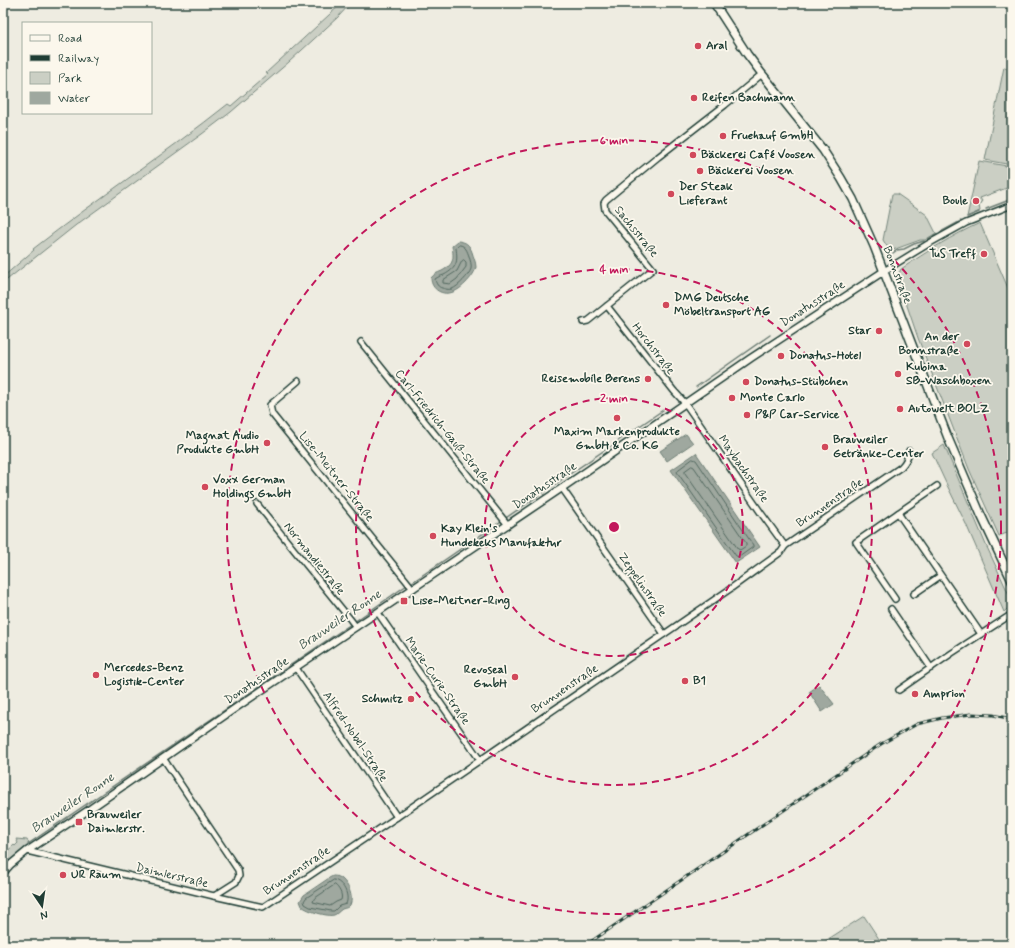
<svg xmlns="http://www.w3.org/2000/svg" width="1015" height="948" font-family="Mynerve,sans-serif">
	<style>
		.green { fill: #cbcfc4; stroke: #75867c }
		.water { fill: #9fa89f; stroke: #6c7d74 }
		.lines { fill: none; stroke-linecap: round; stroke-linejoin: round }
		.shore { stroke: #52685f; stroke-width: 1 }
		.stream { stroke: #6c7d74; stroke-width: 1.5 }
		.minor-casing { stroke: #1f3d34; stroke-width: 8 }
		.tertiary-casing { stroke: #1f3d34; stroke-width: 9 }
		.secondary-casing { stroke: #1f3d34; stroke-width: 10 }
		.minor { stroke: #fbf7ec; stroke-width: 5 }
		.tertiary { stroke: #fbf7ec; stroke-width: 6 }
		.secondary { stroke: #fbf7ec; stroke-width: 7 }
		.rail-casing { stroke: #1f3d34; stroke-width: 3 }
		.rail { stroke: #fbf7ec; stroke-width: 1.5; stroke-dasharray: 4.5; stroke-linecap: butt }
		.ring { fill: none; stroke: #c2185b; stroke-width: 2; stroke-dasharray: 7 5 }
		.poi-dot { fill: #d1495b; stroke: #fbf7ec; stroke-width: 1.5 }
		.labels { text-anchor: middle; dominant-baseline: central; stroke-width: 3.5; stroke-linejoin: round; paint-order: stroke }
		.poi-label { font-size: 12px; font-weight: bold; fill: #1f3d34; stroke: #fbf7ec; text-anchor: start }
		.street-label { font-size: 12px; fill: #1f3d34; stroke: #fbf7ec }
		.water-label { font-size: 13px; font-style: italic; fill: #455d54; stroke: #fbf7ec }
		.centre { fill: #c2185b; stroke: #fbf7ec; stroke-width: 2 }
		.ring-label { font-size: 12px; text-anchor: middle; font-weight: bold; fill: #c2185b; stroke: #fbf7ec; stroke-width: 3.5; stroke-linejoin: round; paint-order: stroke }
	</style>
	<rect width="100%" height="100%" fill="#eeece1"/>
	<filter id="ink" filterUnits="userSpaceOnUse"><feTurbulence type="fractalNoise" baseFrequency=".025" numOctaves="2"/><feDisplacementMap in="SourceGraphic" scale="8" xChannelSelector="R" yChannelSelector="G"/><feConvolveMatrix kernelMatrix="1 2 1 2 8 2 1 2 1" color-interpolation-filters="sRGB"/></filter>
	<g filter="url(#ink)">
		<g class="green">
			<path d="M342,3H351L338,17L289,62L231,112L202,134L76,225L3,283V277L34,250L33,249C97,199 165,154 228,104L231,106L268,74L266,73Z"/>
			<polygon points="1004,67 1012,69 1012,165 985,160"/>
			<polygon points="979,161 1012,167 1012,186 980,198 982,201 979,205 980,211 967,217"/>
			<polygon points="892,194 897,194 927,215 936,233 925,240 920,240 890,251 883,240"/>
			<path d="M980,223L1008,288L1012,287V531L999,536L969,469L918,338L899,282V273L901,269C928,251 951,236 980,223Z"/>
			<polygon points="944,445 986,545 1011,599 1009,607 1004,612 966,524 944,479 932,453"/>
			<polygon points="16,839 27,840 31,846 3,869 3,855 14,845 15,846 18,843"/>
			<polygon points="864,916 883,945 819,945"/>
		</g>
		<g class="water">
			<path d="M458,241C466,242 469,244 472,252C473,256 476,262 476,267C475,275 461,290 453,292C443,296 431,290 431,278C434,274 437,273 442,271C454,264 454,259 452,246Z"/>
			<polygon points="686,434 693,443 667,461 660,451"/>
			<polygon points="696,453 760,547 736,563 671,470"/>
			<polygon points="819,685 834,704 822,712 809,692"/>
			<path d="M333,876C337,876 340,877 342,879C348,884 354,897 350,905C348,908 345,908 342,909C339,911 337,914 334,915C328,917 307,911 302,906L300,901L304,895L329,878Z"/>
		</g>
		<g class="lines">
			<g class="shore">
				<path d="M460,245C466,246 467,251 469,256C470,260 472,265 471,269C469,275 458,287 452,289C449,290 445,289 442,288C438,287 436,284 435,279C438,277 440,276 444,275C457,268 458,262 456,248Z"/>
				<polygon points="464,260 466,262 466,267 457,279 450,284 443,283 443,280 457,271 462,261"/>
				<polygon points="693,459 696,460 753,545 753,547 739,557 736,556 677,472 678,470"/>
				<polygon points="692,466 694,467 746,543 746,546 740,550 738,549 685,473 685,471"/>
				<path d="M334,880C343,882 350,895 346,904L339,906L334,911H331L310,907L305,904L304,901L306,898Z"/>
				<path d="M335,885C339,888 343,895 341,900L336,902L330,906L313,902L314,899Z"/>
			</g>
			<g class="stream">
				<polyline points="986,209 1012,199"/>
				<polyline points="967,217 979,212"/>
				<polyline points="928,239 961,221"/>
				<polyline points="893,253 897,250 904,249 914,244 924,241"/>
				<polyline points="696,387 770,335"/>
				<polyline points="411,583 663,410"/>
				<polyline points="354,622 407,585"/>
				<polyline points="28,844 351,624"/>
			</g>
			<g class="minor-casing">
				<g id="minor">
					<polyline points="884,271 928,244 966,223 1012,205"/>
					<polyline points="607,306 674,391 685,403 761,513 785,546"/>
					<polyline points="583,322 588,321 653,269 605,210 604,203 606,200 658,157 725,105 762,74"/>
					<polyline points="361,342 508,525"/>
					<polyline points="298,381 270,405 272,414 413,589"/>
					<polyline points="562,488 664,634"/>
					<polyline points="257,504 350,619 356,627"/>
					<polyline points="898,513 981,634"/>
					<polyline points="914,594 940,576"/>
					<polyline points="895,599 856,542 937,486"/>
					<polyline points="891,609 931,668"/>
					<polyline points="378,613 480,760"/>
					<polyline points="296,668 397,817"/>
					<polyline points="899,690 952,653 1012,614"/>
					<polyline points="163,758 238,870 239,876 236,882 214,896"/>
					<path d="M27,851L214,896L263,907L397,817L730,589L781,552L785,546L901,467C906,462 908,458 909,451"/>
				</g>
			</g>
			<g class="tertiary-casing">
				<polyline id="tertiary" points="3,873 10,865 27,851 87,811 237,707 562,488 751,358 826,309 884,271"/>
			</g>
			<g class="secondary-casing">
				<polyline id="secondary" points="714,3 747,54 762,74 823,150 841,178 853,199 874,246 948,438 981,515 1012,581"/>
			</g>
			<use href="#minor" class="minor"/>
			<use href="#tertiary" class="tertiary"/>
			<use href="#secondary" class="secondary"/>
			<g class="rail-casing">
				<polyline id="rail" points="586,945 881,744 917,724 942,718 971,714 993,715 1012,719"/>
			</g>
			<use href="#rail" class="rail"/>
		</g>
	</g>
	<g class="ring">
		<circle cx="614" cy="527" r="129"/>
		<circle cx="614" cy="527" r="258"/>
		<circle cx="614" cy="527" r="387"/>
	</g>
	<g class="poi-dot">
		<circle cx="698" cy="46" r="4"/>
		<circle cx="694" cy="98" r="4"/>
		<circle cx="723" cy="136" r="4"/>
		<circle cx="693" cy="155" r="4"/>
		<circle cx="700" cy="171" r="4"/>
		<circle cx="671" cy="194" r="4"/>
		<circle cx="976" cy="201" r="4"/>
		<circle cx="984" cy="254" r="4"/>
		<circle cx="666" cy="305" r="4"/>
		<circle cx="879" cy="331" r="4"/>
		<circle cx="967" cy="344" r="4"/>
		<circle cx="781" cy="356" r="4"/>
		<circle cx="898" cy="374" r="4"/>
		<circle cx="648" cy="379" r="4"/>
		<circle cx="746" cy="382" r="4"/>
		<circle cx="732" cy="398" r="4"/>
		<circle cx="900" cy="409" r="4"/>
		<circle cx="747" cy="415" r="4"/>
		<circle cx="617" cy="418" r="4"/>
		<circle cx="267" cy="443" r="4"/>
		<circle cx="825" cy="447" r="4"/>
		<circle cx="205" cy="487" r="4"/>
		<circle cx="433" cy="536" r="4"/>
		<rect x="400" y="597" width="8" height="8" rx="2"/>
		<circle cx="96" cy="675" r="4"/>
		<circle cx="515" cy="677" r="4"/>
		<circle cx="685" cy="681" r="4"/>
		<circle cx="915" cy="694" r="4"/>
		<circle cx="411" cy="699" r="4"/>
		<rect x="75" y="818" width="8" height="8" rx="2"/>
		<circle cx="63" cy="875" r="4"/>
	</g>
	<g class="labels">
		<g class="poi-label">
			<text x="706" y="46">Aral</text>
			<text x="702" y="98">Reifen Bachmann</text>
			<text x="731" y="136">Fruehauf GmbH</text>
			<text x="701" y="155">Bäckerei Café Voosen</text>
			<text x="708" y="171">Bäckerei Voosen</text>
			<text x="679" y="187">Der Steak<tspan x="679" dy="14">Lieferant</tspan></text>
			<text x="968" y="201" text-anchor="end">Boule</text>
			<text x="976" y="254" text-anchor="end">TuS Treff</text>
			<text x="674" y="298">DMG Deutsche<tspan x="674" dy="14">Möbeltransport AG</tspan></text>
			<text x="871" y="331" text-anchor="end">Star</text>
			<text x="959" y="337" text-anchor="end">An der<tspan x="959" dy="14">Bonnstraße</tspan></text>
			<text x="789" y="356">Donatus-Hotel</text>
			<text x="906" y="367">Kubina<tspan x="906" dy="14">SB-Waschboxen</tspan></text>
			<text x="640" y="379" text-anchor="end">Reisemobile Berens</text>
			<text x="754" y="382">Donatus-Stübchen</text>
			<text x="740" y="398">Monte Carlo</text>
			<text x="908" y="409">Autowelt BOLZ</text>
			<text x="755" y="415">P&amp;P Car-Service</text>
			<text x="617" y="432" text-anchor="middle">Maxim Markenprodukte<tspan x="617" dy="14">GmbH &amp; Co. KG</tspan></text>
			<text x="259" y="436" text-anchor="end">Magnat Audio<tspan x="259" dy="14">Produkte GmbH</tspan></text>
			<text x="833" y="440">Brauweiler<tspan x="833" dy="14">Getränke-Center</tspan></text>
			<text x="213" y="480">Voxx German<tspan x="213" dy="14">Holdings GmbH</tspan></text>
			<text x="441" y="529">Kay Klein's<tspan x="441" dy="14">Hundekeks Manufaktur</tspan></text>
			<text x="412" y="601">Lise-Meitner-Ring</text>
			<text x="104" y="668">Mercedes-Benz<tspan x="104" dy="14">Logistik-Center</tspan></text>
			<text x="507" y="670" text-anchor="end">Revoseal<tspan x="507" dy="14">GmbH</tspan></text>
			<text x="693" y="681">B1</text>
			<text x="923" y="694">Amprion</text>
			<text x="403" y="699" text-anchor="end">Schmitz</text>
			<text x="87" y="815">Brauweiler<tspan x="87" dy="14">Daimlerstr.</tspan></text>
			<text x="71" y="875">UR Raum</text>
		</g>
		<g class="street-label">
			<text transform="translate(636 232) rotate(51)">Sachsstraße</text>
			<text transform="translate(897 275) rotate(69)">Bonnstraße</text>
			<text transform="translate(813 304) rotate(-33)">Donatusstraße</text>
			<text transform="translate(653 349) rotate(52)">Horchstraße</text>
			<text transform="translate(442 427) rotate(51)">Carl-Friedrich-Gauß-Straße</text>
			<text transform="translate(743 469) rotate(55)">Maybachstraße</text>
			<text transform="translate(336 477) rotate(51)">Lise-Meitner-Straße</text>
			<text transform="translate(545 486) rotate(-34)">Donatusstraße</text>
			<text transform="translate(830 503) rotate(-34)">Brunnenstraße</text>
			<text transform="translate(314 559) rotate(51)">Normandiestraße</text>
			<text transform="translate(642 585) rotate(55)">Zeppelinstraße</text>
			<text transform="translate(257 681) rotate(-34)">Donatusstraße</text>
			<text transform="translate(437 681) rotate(55)">Marie-Curie-Straße</text>
			<text transform="translate(565 689) rotate(-34)">Brunnenstraße</text>
			<text transform="translate(355 737) rotate(56)">Alfred-Nobel-Straße</text>
			<text transform="translate(297 871) rotate(-34)">Brunnenstraße</text>
			<text transform="translate(172 876) rotate(13)">Daimlerstraße</text>
		</g>
		<g class="water-label">
			<text transform="translate(340 620) rotate(-34)">Brauweiler Ronne</text>
			<text transform="translate(73 803) rotate(-34)">Brauweiler Ronne</text>
		</g>
	</g>
	<circle cx="614" cy="527" r="6" class="centre"/>
	<g class="ring-label">
		<text x="614" y="144">6 min</text>
		<text x="614" y="273">4 min</text>
		<text x="614" y="402">2 min</text>
	</g>
	<rect width="1015" height="948" fill="none" stroke="#fbf7ec" stroke-width="16"/>
	<rect x="8" y="8" width="999" height="932" fill="none" stroke="#1f3d34" stroke-width="1.5" filter="url(#ink)"/>
	<rect x="22" y="22" width="130" height="92" fill="#fbf7ec" stroke="#a3ada2"/>
	<rect x="30" y="35" width="20" height="6" fill="#fbf7ec" stroke="#a3ada2"/>
	<text x="58" y="42" font-size="12" fill="#1f3d34">Road</text>
	<rect x="30" y="55" width="20" height="6" fill="#1f3d34" stroke="#a3ada2"/>
	<text x="58" y="62" font-size="12" fill="#1f3d34">Railway</text>
	<rect x="30" y="72" width="20" height="12" fill="#cbcfc4" stroke="#a3ada2"/>
	<text x="58" y="82" font-size="12" fill="#1f3d34">Park</text>
	<rect x="30" y="92" width="20" height="12" fill="#9fa89f" stroke="#a3ada2"/>
	<text x="58" y="102" font-size="12" fill="#1f3d34">Water</text>
	<g transform="translate(42 906) rotate(167)" stroke="#fbf7ec" stroke-width="3" paint-order="stroke">
	<path d="M0-3L7 15L0 10L-7 15Z" fill="#1f3d34"/>
	<text y="-6" font-size="11" font-weight="bold" text-anchor="middle" fill="#1f3d34">N</text>
	</g>
</svg>
